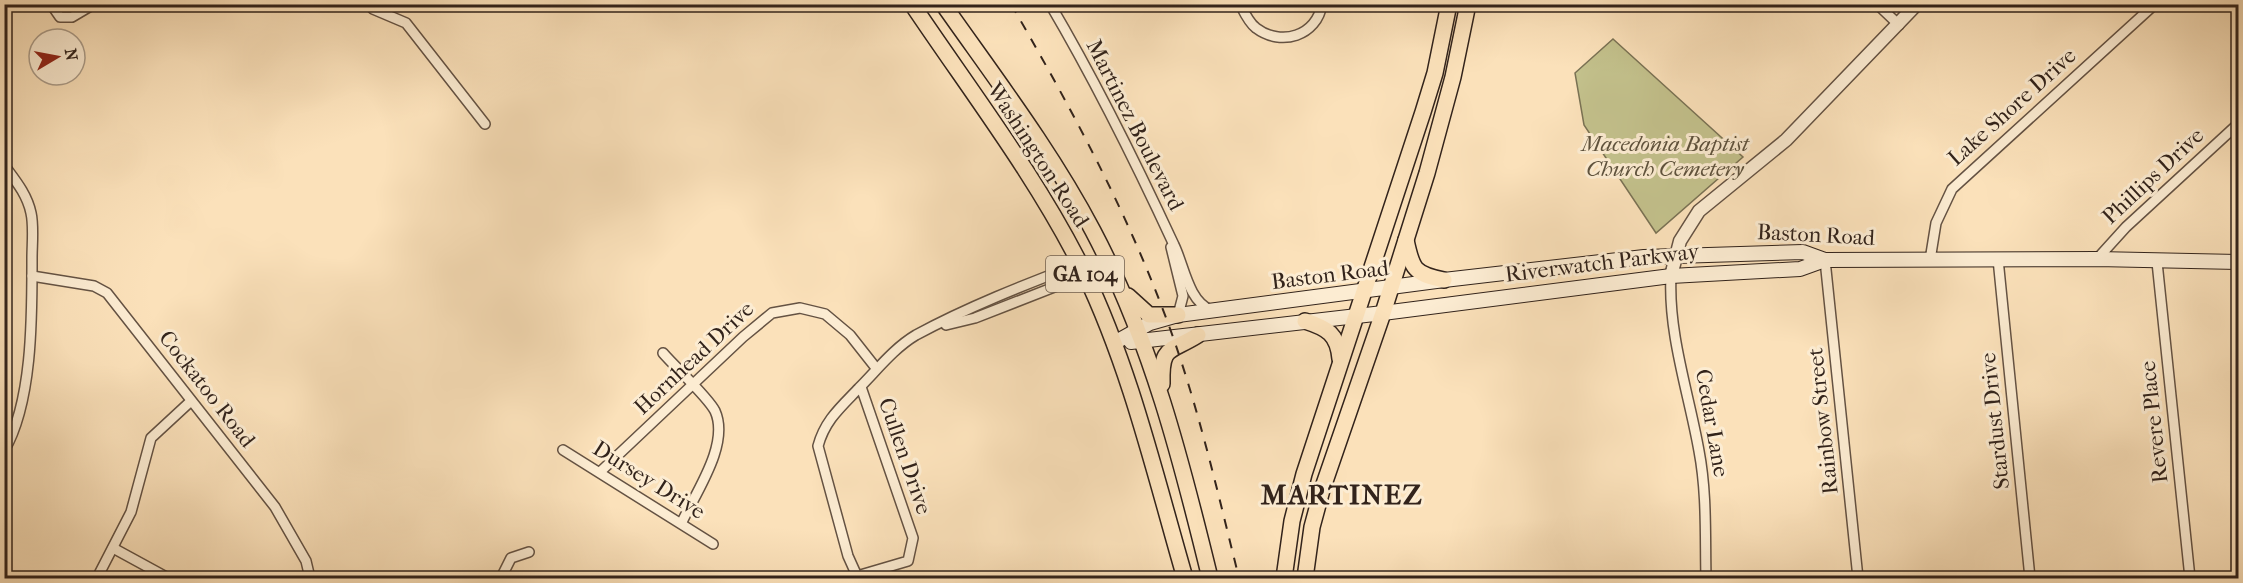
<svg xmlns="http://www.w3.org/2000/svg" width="2243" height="583" font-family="'IM FELL French Canon',serif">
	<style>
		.green { fill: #c3c18c; stroke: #7a7254; stroke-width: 1.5 }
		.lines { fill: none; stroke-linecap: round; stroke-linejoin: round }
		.minor-casing { stroke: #645243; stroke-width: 12 }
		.tertiary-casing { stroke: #645243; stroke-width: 15 }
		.secondary-casing { stroke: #32231b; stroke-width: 16 }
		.primary-casing { stroke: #32231b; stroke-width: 18 }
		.minor { stroke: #fcecd2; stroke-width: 9 }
		.tertiary { stroke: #fcecd2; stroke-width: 12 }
		.secondary { stroke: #fcecd2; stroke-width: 14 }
		.primary { stroke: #fbe1ba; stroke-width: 15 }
		.rail { stroke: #32231b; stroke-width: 2; stroke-dasharray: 10 10; stroke-linecap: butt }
		.labels { text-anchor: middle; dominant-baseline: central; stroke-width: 6; stroke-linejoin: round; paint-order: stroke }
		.shield { fill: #fcecd2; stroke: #6f5f52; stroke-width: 1.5 }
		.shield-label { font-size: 21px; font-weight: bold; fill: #32231b }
		.street-label { font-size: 22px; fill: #32231b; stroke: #fcecd2 }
		.park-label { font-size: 22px; font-style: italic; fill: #5e523d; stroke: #fcecd2 }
		.district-label { font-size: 28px; font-weight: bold; letter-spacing: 1.5px; fill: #32231b; stroke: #fcecd2 }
	</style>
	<rect width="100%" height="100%" fill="#fbe1ba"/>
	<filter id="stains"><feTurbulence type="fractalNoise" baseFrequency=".00333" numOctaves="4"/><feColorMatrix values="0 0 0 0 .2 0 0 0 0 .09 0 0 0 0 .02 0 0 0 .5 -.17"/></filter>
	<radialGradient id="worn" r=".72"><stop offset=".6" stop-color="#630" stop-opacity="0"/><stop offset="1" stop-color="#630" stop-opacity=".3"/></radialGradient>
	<polygon class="green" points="1613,39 1743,157 1656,233 1584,125 1575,73"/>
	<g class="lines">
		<g class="minor-casing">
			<g id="minor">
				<polyline points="51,4 60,17 72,17 94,4"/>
				<polyline points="368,4 373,9 406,23 485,124"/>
				<path d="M1050,4C1096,82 1136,163 1174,245C1184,265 1188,301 1211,310"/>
				<path d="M1240,4C1244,12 1249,23 1256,28C1281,47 1317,36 1322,4"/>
				<polyline points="1877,4 1899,25"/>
				<path d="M4,165C15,180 27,194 31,213C34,226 32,244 32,258C32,314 33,402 4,451"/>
				<polyline points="1171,247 1183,296 1178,315"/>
				<polyline points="1998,259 2030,578"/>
				<polyline points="2097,259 2126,227 2238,124"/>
				<polyline points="1825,260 1858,578"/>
				<polyline points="1930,260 1936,223 1952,189 2155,4"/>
				<polyline points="2157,262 2190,578"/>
				<polyline points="32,276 94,286 107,293 275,507 306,561 310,578"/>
				<path d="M1671,276C1668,334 1689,394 1699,451C1707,493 1705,536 1706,578"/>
				<polyline points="946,325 975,318 1085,275"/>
				<path d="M663,353C675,367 708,397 715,411C730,444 696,492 682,522"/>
				<path d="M861,387L913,538L908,561L857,576L848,556L818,446C825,420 841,407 859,388C877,370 894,348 916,335C968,307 1024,285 1079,264"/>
				<polyline points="563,450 713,544"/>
				<polyline points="600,472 743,337 772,313 800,308 825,314 850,335 876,368"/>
				<polyline points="113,548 168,578"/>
				<polyline points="97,578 131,512 151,438 191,401"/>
				<polyline points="501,578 511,558 529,552"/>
			</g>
		</g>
		<g class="tertiary-casing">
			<polyline id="tertiary" points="1671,276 1680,241 1699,211 1786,140 1917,4"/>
		</g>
		<g class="secondary-casing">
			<g id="secondary">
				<polyline points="1131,342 1383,313 1671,276 1800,269 1825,260"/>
				<polyline points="1114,343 1150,323 1178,315 1444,280 1644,257 1803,252 1825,260 2097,259 2238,262"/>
			</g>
		</g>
		<g class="primary-casing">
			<g id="primary">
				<path d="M912,4C971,92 1037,177 1084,272C1131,370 1155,475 1185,578"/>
				<path d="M943,4C995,78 1051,151 1093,231C1151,341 1181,459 1210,578"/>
				<path d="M1406,240C1412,269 1414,274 1444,280"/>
				<polyline points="1128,296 1149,315 1178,315"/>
				<path d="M1305,321C1327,328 1338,334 1340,359"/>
				<path d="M1162,384C1161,344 1170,353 1198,335"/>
				<polyline points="1284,578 1292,521 1304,474 1423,112 1435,73 1449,4"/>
				<polyline points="1305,578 1312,527 1322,490 1383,313 1427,173 1453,77 1468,4"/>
			</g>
		</g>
		<use href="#minor" class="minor"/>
		<use href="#tertiary" class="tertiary"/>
		<use href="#secondary" class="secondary"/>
		<use href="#primary" class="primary"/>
		<path class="rail" d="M1011,4C1067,101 1120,198 1160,302C1195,391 1216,486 1239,578"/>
	</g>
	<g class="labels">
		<rect class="shield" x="1046" y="256" width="78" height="36" rx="4.5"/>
		<g class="shield-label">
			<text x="1085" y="274">GA 104</text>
		</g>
		<g class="street-label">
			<text transform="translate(2012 107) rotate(-42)">Lake Shore Drive</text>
			<text transform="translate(1135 125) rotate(63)">Martinez Boulevard</text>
			<text transform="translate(1038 155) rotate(57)">Washington Road</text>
			<text transform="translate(2153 176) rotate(-43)">Phillips Drive</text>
			<text transform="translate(1816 235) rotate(3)">Baston Road</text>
			<text transform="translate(1602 263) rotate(-7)">Riverwatch Parkway</text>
			<text transform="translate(1330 275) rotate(-7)">Baston Road</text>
			<text transform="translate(694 358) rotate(-43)">Hornhead Drive</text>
			<text transform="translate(207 389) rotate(52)">Cockatoo Road</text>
			<text transform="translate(1823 421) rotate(-96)">Rainbow Street</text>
			<text transform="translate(1995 421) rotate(-96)">Stardust Drive</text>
			<text transform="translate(2154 422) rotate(-96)">Revere Place</text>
			<text transform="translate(1712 423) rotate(80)">Cedar Lane</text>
			<text transform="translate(905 456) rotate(71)">Cullen Drive</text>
			<text transform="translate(649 480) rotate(32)">Dursey Drive</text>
		</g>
		<g class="park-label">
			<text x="1665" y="144">Macedonia Baptist<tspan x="1665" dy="25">Church Cemetery</tspan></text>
		</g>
		<g class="district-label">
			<text x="1342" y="494">MARTINEZ</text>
		</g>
	</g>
	<rect width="2243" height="583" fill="none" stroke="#fbe1ba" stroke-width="24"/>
	<rect x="6" y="6" width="2231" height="571" fill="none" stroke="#32231b" stroke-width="3"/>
	<rect x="12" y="12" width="2219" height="559" fill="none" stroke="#32231b" stroke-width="1.5"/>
	<g transform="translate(57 57) rotate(80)"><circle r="28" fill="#fcecd2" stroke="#ab9c89" stroke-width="1.5"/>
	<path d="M0-4.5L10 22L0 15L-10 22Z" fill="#8f2418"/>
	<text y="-9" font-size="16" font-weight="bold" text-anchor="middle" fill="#32231b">N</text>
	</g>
	<rect width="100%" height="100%" filter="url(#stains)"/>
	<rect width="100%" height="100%" fill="url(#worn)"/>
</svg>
